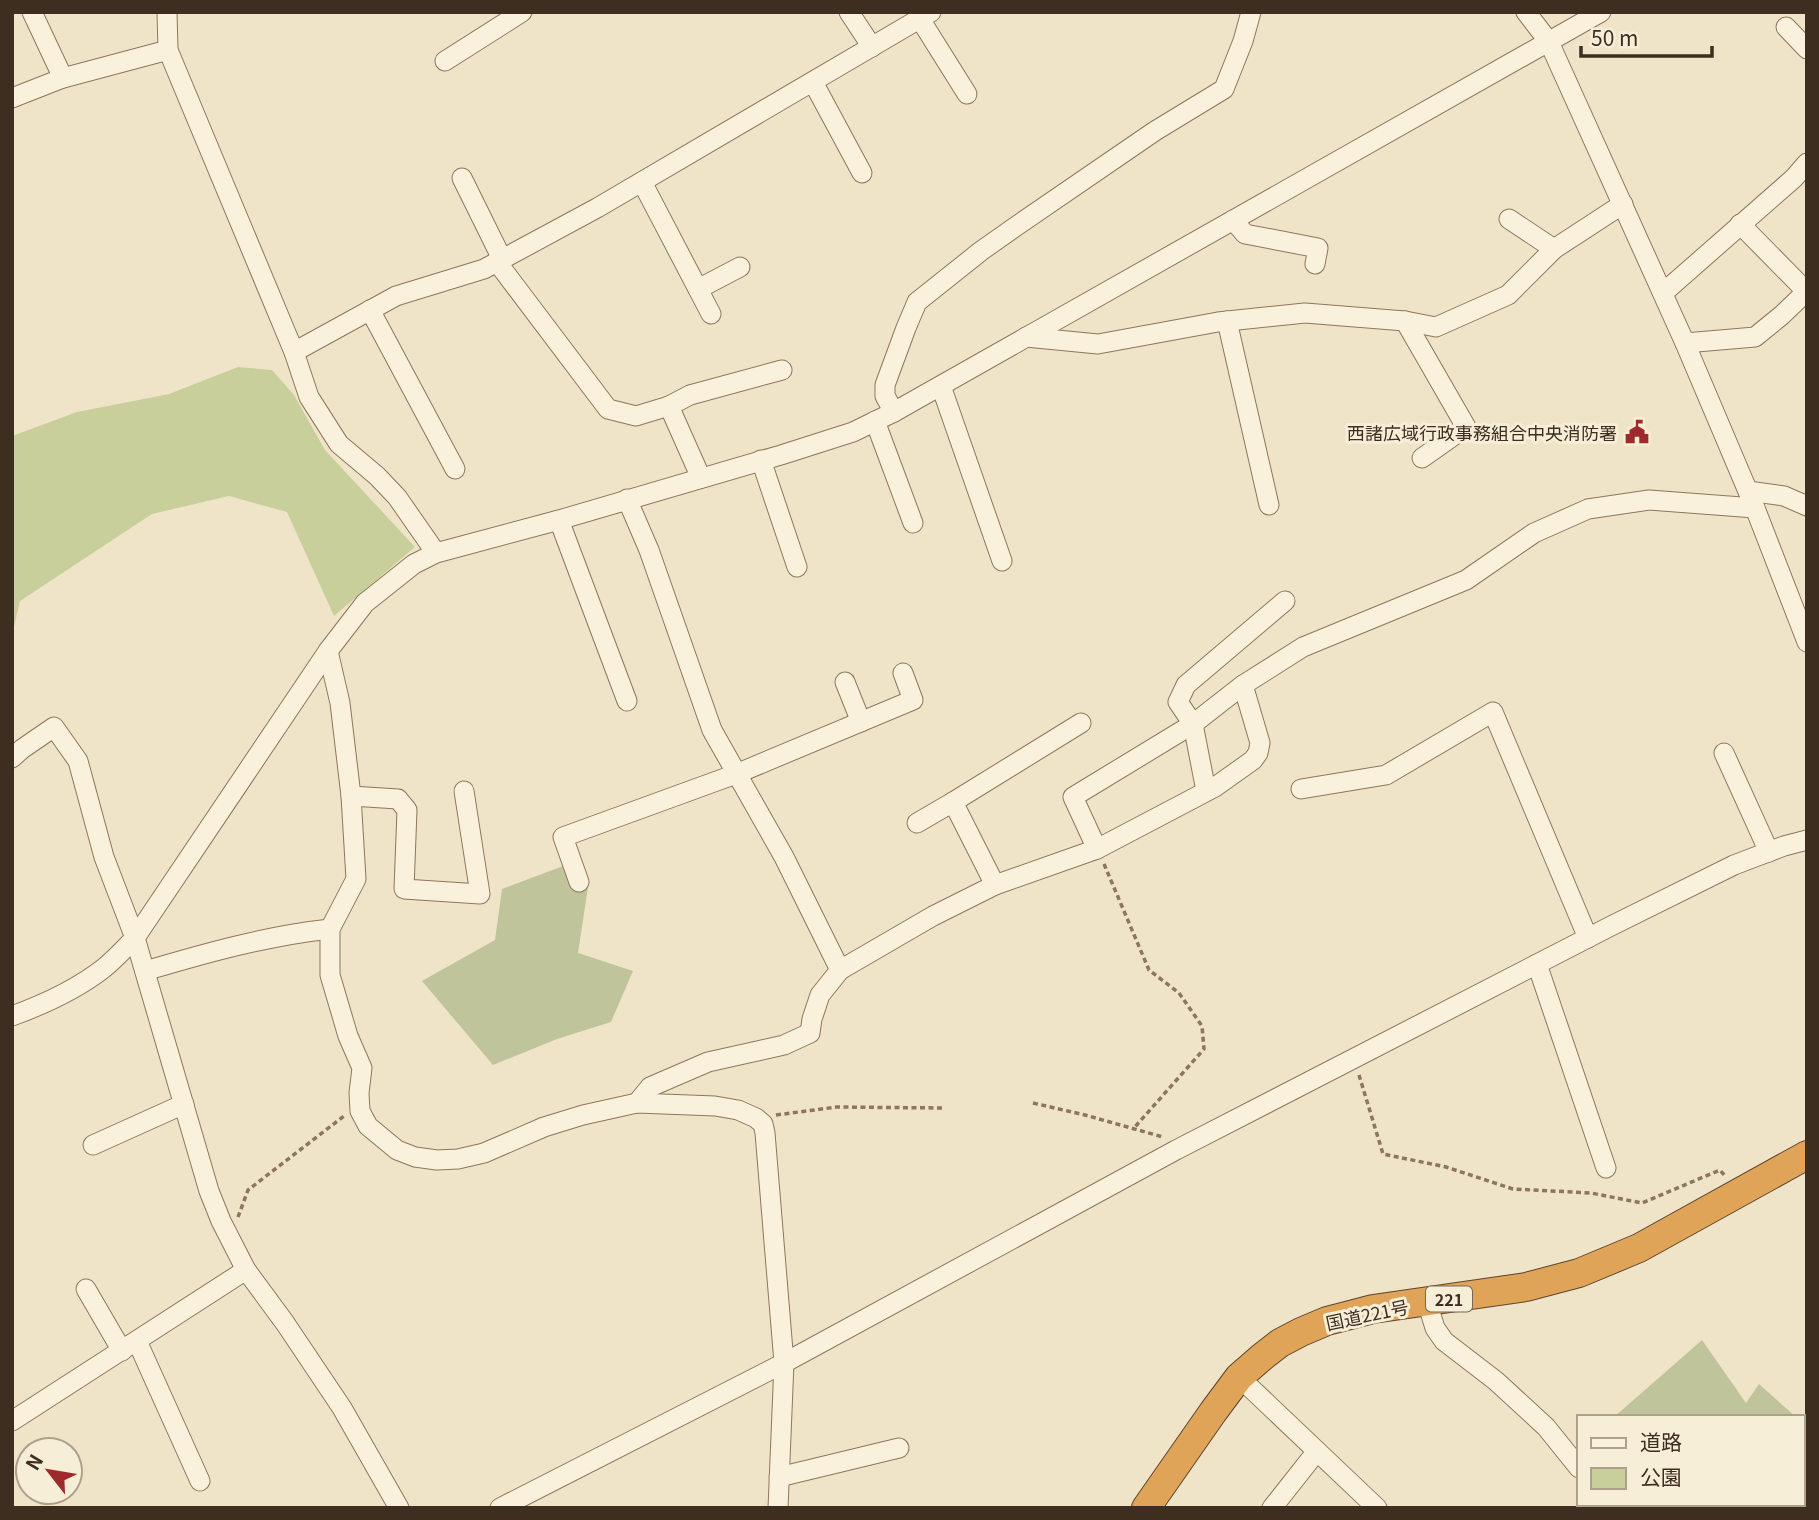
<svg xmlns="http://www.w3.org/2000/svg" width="1819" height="1520" font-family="Georgia,'Noto Sans JP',serif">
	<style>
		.green { fill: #c9cf9b }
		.cemetery { fill: #bfc49a }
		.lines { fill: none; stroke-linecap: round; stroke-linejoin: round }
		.minor-casing { stroke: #8d765c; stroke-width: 21 }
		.highway-casing { stroke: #5b4430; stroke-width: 30 }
		.path { stroke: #8d765c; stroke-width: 3.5; stroke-dasharray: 5 3.5; stroke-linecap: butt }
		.minor { stroke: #faf1dc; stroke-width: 19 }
		.highway { stroke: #e0a458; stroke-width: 28 }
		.labels { text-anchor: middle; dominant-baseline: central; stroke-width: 6; stroke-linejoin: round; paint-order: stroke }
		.shield { fill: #f7eed8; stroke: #756857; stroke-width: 2 }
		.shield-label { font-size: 16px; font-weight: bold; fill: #3d2e20 }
		.poi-label { font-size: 18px; fill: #3d2e20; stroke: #f7eed8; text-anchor: end }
		.street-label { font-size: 18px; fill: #3d2e20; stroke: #f7eed8 }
	</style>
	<rect width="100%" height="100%" fill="#f0e4c8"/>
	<polygon class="green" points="238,367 272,370 294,395 325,450 415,547 334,616 287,512 229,496 152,514 20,601 12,635 12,436 77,412 169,394"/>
	<g class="cemetery">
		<polygon points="571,863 588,887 578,953 633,971 611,1022 557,1039 493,1065 422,981 495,940 502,889"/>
		<polygon points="1702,1340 1746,1403 1759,1384 1796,1417 1614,1417"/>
		<polygon points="1803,1423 1807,1426 1807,1508 1640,1508 1635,1504 1803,1504"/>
	</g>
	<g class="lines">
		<g class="minor-casing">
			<g id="minor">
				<polyline points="32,12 63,78"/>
				<polyline points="167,12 168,50 294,352 309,397 339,444 377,476 397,497 436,553"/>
				<polyline points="849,12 872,47"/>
				<polyline points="1526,12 1549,42 1685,343 1755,508 1807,642"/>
				<polyline points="920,19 967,94"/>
				<polyline points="1786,27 1807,49"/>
				<polyline points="445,61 522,12"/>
				<polyline points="813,82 862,173"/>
				<polyline points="12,98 63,78 168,50"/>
				<polyline points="462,178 502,259"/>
				<polyline points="642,182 711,314"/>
				<polyline points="1509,219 1554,249"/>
				<polyline points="1233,220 1245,234 1318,248 1315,264"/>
				<polyline points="1740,224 1806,291"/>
				<polyline points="497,262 608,409 636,416 669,406 701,478"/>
				<polyline points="698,289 740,267"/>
				<polyline points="1663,293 1794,178 1807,163"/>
				<polyline points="370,310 455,469"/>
				<polyline points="1227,321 1269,505"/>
				<polyline points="1405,321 1466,427 1422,458"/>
				<polyline points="1026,337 1098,344 1218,322 1305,313 1405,321 1436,327 1508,295 1554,249 1623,204"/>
				<polyline points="1685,343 1755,337 1782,315 1807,291"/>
				<polyline points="294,352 396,296 484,269 597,208 931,12"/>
				<polyline points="941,386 1002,561"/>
				<polyline points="669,406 690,395 782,370"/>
				<polyline points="894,412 885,396 885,385 906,328 917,302 981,251 1015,227 1155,131 1224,89 1243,41 1251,12"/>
				<polyline points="875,421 913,523"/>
				<polyline points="761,460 797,567"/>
				<polyline points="1748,491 1784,496 1807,506"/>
				<polyline points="627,499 649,550 712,730 784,857 840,970"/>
				<polyline points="559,520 627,701"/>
				<polyline points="328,651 340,703 351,796 356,879 330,929 330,975 348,1036 362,1068 359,1093 360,1111 368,1126 397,1150 415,1157 437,1160 458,1159 484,1153 544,1127 583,1115 637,1103 715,1106 738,1110 756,1118 763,1124 765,1133 784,1363 778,1508"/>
				<polyline points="845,682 861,722"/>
				<polyline points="1724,753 1769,852"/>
				<polyline points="12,758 22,749 54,727 78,761 104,857 135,938 209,1191 221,1221 246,1270 285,1323 342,1408 399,1508"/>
				<polyline points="1301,789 1386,775 1493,712 1588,938"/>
				<polyline points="1206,791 1193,724 1178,702 1186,685 1285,601"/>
				<polyline points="351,796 398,799 407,810 404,889 480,894 464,791"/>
				<polyline points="917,823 953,802"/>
				<polyline points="1097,849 1073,797 1193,724 1243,685"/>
				<polyline points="579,882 563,837 736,774 913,700 903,673"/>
				<polyline points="995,885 953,802 1081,723"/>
				<polyline points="1537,964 1606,1168"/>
				<path d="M145,971C206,953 266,936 330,929"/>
				<path d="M12,1016C45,1004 76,990 104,968C115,959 125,948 135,938L328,651L365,603L414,564L436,553L559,520L781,455L853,432L894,412L1601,12"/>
				<polyline points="637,1103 650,1087 708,1062 784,1045 810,1033 812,1019 820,995 840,970 933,916 995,885 1097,849 1215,787 1253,760 1258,753 1260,743 1243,685 1303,647 1466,580 1534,533 1588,509 1649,500 1755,508"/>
				<polyline points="93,1145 184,1104"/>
				<polyline points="86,1289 122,1351"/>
				<polyline points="1427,1302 1435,1328 1444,1341 1496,1381 1546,1427 1579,1468"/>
				<polyline points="137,1341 200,1481"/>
				<polyline points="1239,1377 1377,1508"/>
				<polyline points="12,1421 246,1270"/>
				<polyline points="779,1477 899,1448"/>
				<polyline points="1608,1504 1612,1508"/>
				<polyline points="500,1508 784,1363 1176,1150 1611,926 1734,865 1784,846 1807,840"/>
				<polyline points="1272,1508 1317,1451"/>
			</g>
		</g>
		<g class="highway-casing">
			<polyline id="highway" points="1146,1508 1213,1412 1239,1377 1262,1357 1280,1343 1301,1332 1327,1321 1373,1309 1526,1287 1579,1273 1639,1248 1807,1155"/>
		</g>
		<g class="path">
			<polyline points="1104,864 1149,970 1179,993 1202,1026 1204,1049 1134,1128"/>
			<polyline points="1359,1075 1383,1154 1446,1167 1513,1189 1591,1193 1642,1203 1720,1170 1725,1176"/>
			<polyline points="1033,1103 1085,1115 1163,1137"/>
			<polyline points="776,1115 837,1107 942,1108"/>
			<polyline points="238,1217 248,1190 344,1116"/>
		</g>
		<use href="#minor" class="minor"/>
		<use href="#highway" class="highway"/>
	</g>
	<defs>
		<g id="civic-bare" transform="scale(1.89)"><path d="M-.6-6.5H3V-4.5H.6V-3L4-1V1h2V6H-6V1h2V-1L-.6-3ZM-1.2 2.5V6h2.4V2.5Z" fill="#9e2a2b" stroke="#f7eed8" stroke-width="2.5" paint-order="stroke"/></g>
	</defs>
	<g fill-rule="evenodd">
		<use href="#civic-bare" x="1637" y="432"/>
	</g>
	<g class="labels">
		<rect class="shield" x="1426" y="1286.5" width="46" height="25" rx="5"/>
		<g class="shield-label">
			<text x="1449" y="1299">221</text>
		</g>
		<g class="poi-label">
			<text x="1617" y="432">西諸広域行政事務組合中央消防署</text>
		</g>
		<g class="street-label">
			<text transform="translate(1367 1314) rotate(-12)">国道221号</text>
		</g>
	</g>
	<rect width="1819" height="1520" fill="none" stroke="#3d2e20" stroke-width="28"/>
	<rect x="1577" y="1415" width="228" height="91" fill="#f7eed8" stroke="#ada18e" stroke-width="2"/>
	<rect x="1591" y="1438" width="35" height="10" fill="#faf1dc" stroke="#ada18e" stroke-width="2"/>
	<text x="1640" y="1450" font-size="21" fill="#3d2e20">道路</text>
	<rect x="1591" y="1468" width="35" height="21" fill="#c9cf9b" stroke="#ada18e" stroke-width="2"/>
	<text x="1640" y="1485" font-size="21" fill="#3d2e20">公園</text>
	<g transform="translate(49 1471) rotate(301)"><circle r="33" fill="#f7eed8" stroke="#ada18e" stroke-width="2"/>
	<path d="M0-5L12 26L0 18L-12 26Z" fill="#9e2a2b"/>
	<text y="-10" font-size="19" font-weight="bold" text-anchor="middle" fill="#3d2e20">N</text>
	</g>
	<path d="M1581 46v10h131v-10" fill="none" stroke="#3d2e20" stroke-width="3.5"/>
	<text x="1591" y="46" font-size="21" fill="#3d2e20" stroke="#f7eed8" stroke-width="5" paint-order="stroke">50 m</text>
</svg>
